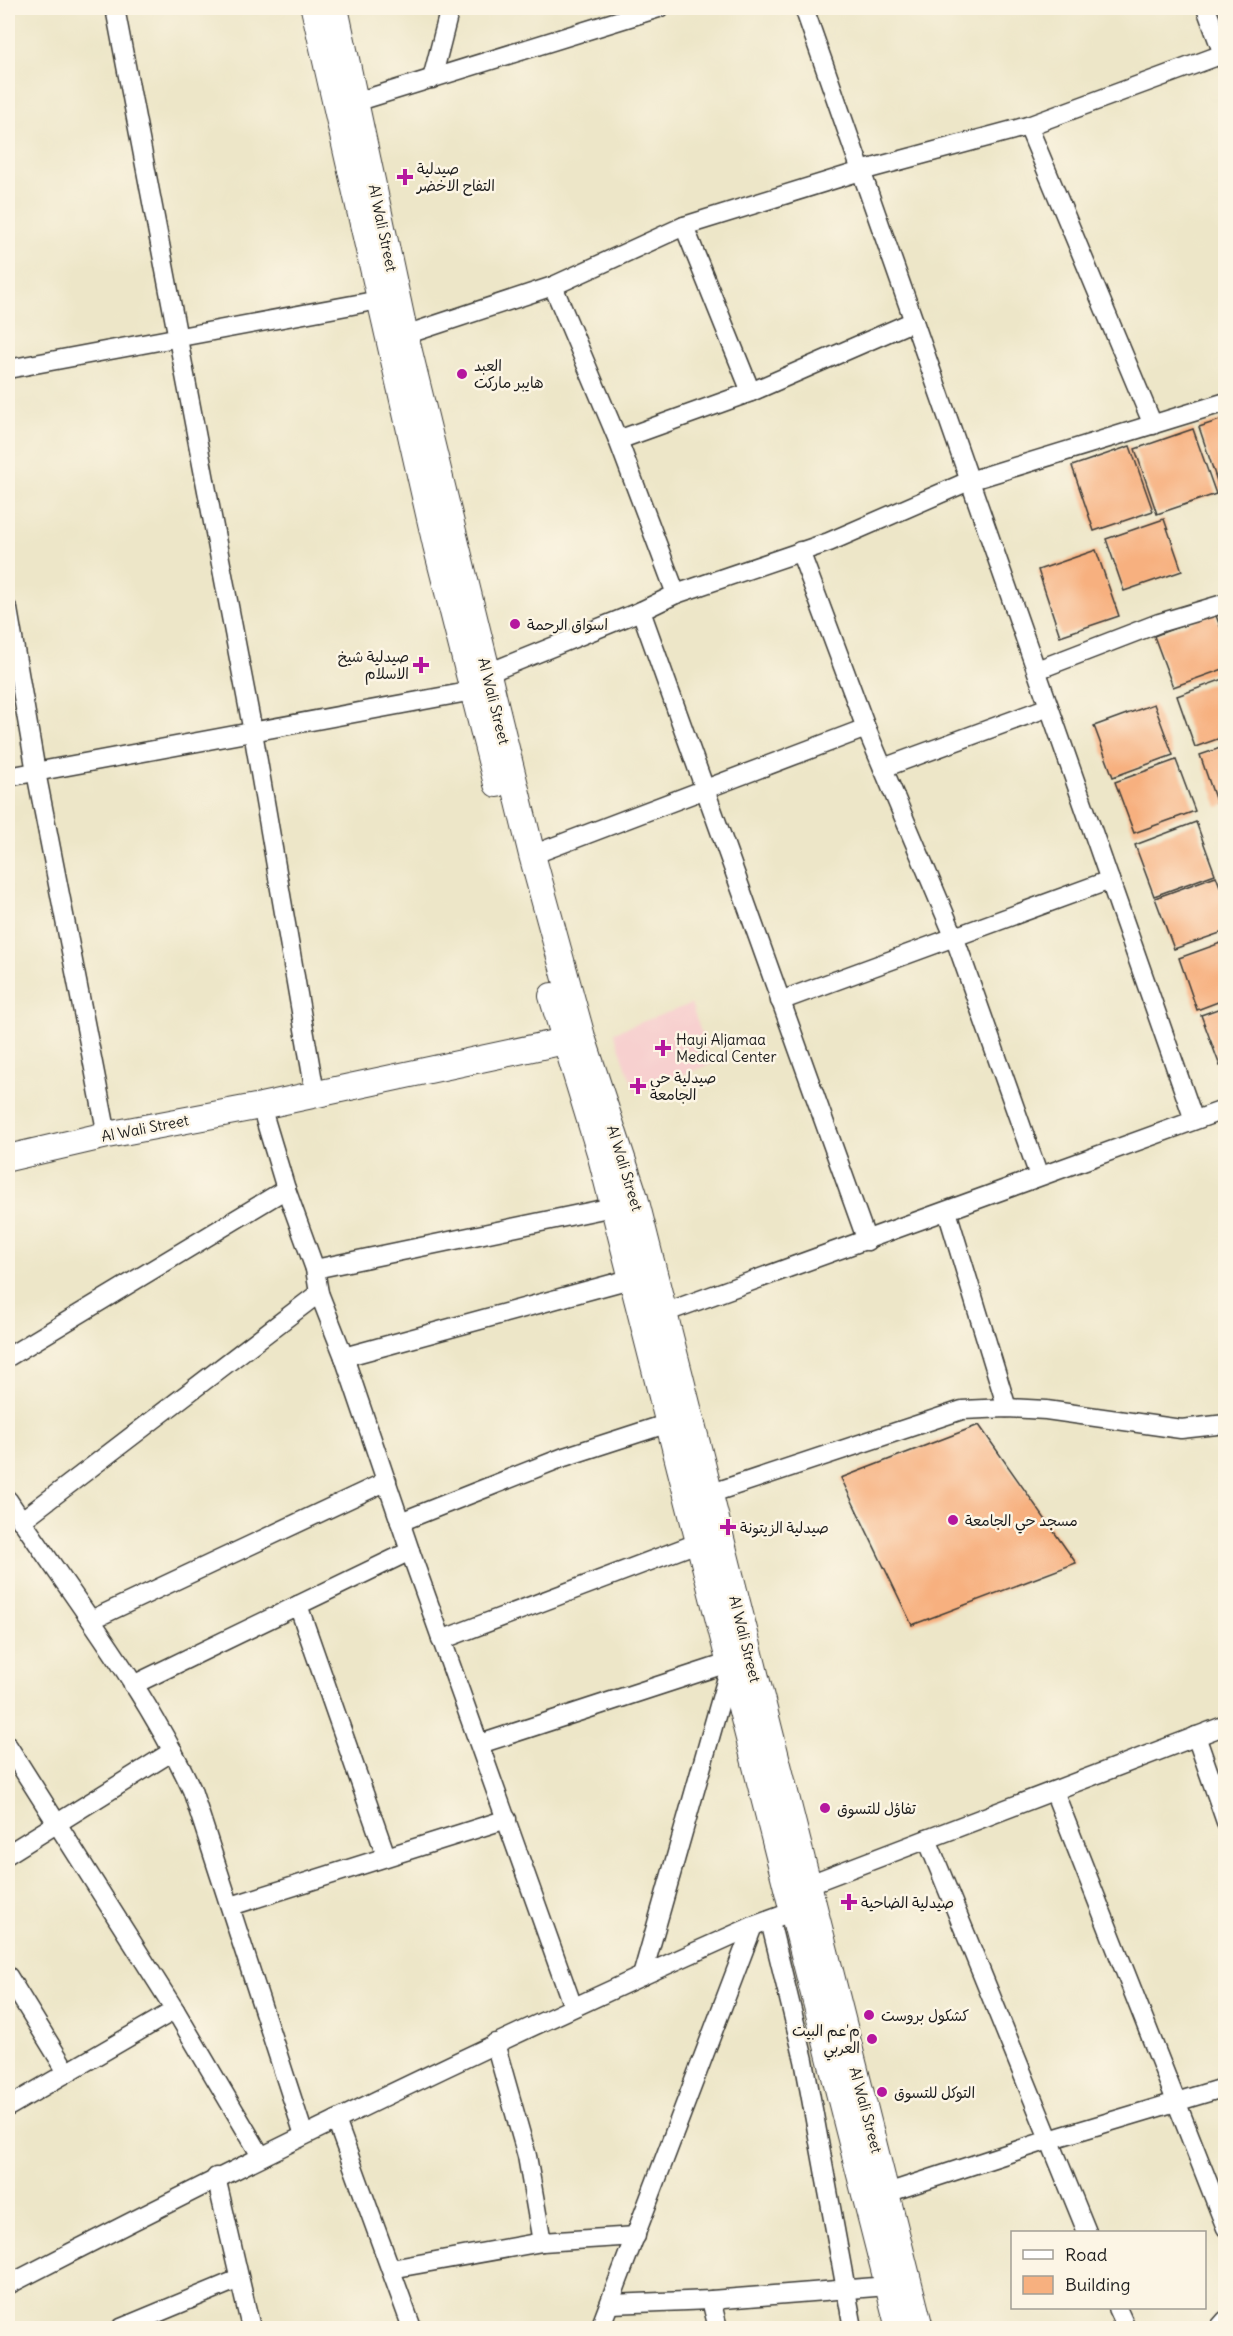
<svg xmlns="http://www.w3.org/2000/svg" width="1233" height="2336" font-family="Delius,'Playpen Sans Arabic',sans-serif">
	<style>
		.built { fill: #f7d0cf }
		.building { fill: #f7b07f }
		.lines { fill: none; stroke-linecap: round; stroke-linejoin: round }
		.street-casing { stroke: #3b3a36; stroke-width: 21 }
		.secondary-casing { stroke: #3b3a36; stroke-width: 28 }
		.street { stroke: #fff; stroke-width: 18 }
		.secondary { stroke: #fff; stroke-width: 26 }
		.poi-dot { fill: #b5179e; stroke: #fcf5e5; stroke-width: 2 }
		.labels { text-anchor: middle; dominant-baseline: central; stroke-width: 5; stroke-linejoin: round; paint-order: stroke }
		.poi-label { font-size: 15px; fill: #1c1c1c; stroke: #fcf5e5; text-anchor: start }
		.street-label { font-size: 15px; fill: #1c1c1c; stroke: #fcf5e5 }
	</style>
	<rect width="100%" height="100%" fill="#fcf5e5"/>
	<filter id="ink" filterUnits="userSpaceOnUse"><feTurbulence type="fractalNoise" baseFrequency=".0167" numOctaves="2"/><feDisplacementMap in="SourceGraphic" scale="12" xChannelSelector="R" yChannelSelector="G"/><feConvolveMatrix kernelMatrix="1 2 1 2 8 2 1 2 1" color-interpolation-filters="sRGB"/></filter>
	<filter id="wash" filterUnits="userSpaceOnUse"><feTurbulence type="fractalNoise" baseFrequency=".008" numOctaves="4" result="noise"/><feDisplacementMap in="SourceGraphic" scale="24" xChannelSelector="R" yChannelSelector="G"/><feGaussianBlur stdDeviation="1.35" result="paint"/><feColorMatrix in="noise" values="0 0 0 0 0 0 0 0 0 0 0 0 0 0 0 0 0 1.4 0 .05"/><feComposite in="paint" operator="in"/></filter>
	<g filter="url(#wash)">
		<rect width="100%" height="100%" fill="#ede6c8"/>
		<polygon class="built" points="691,1004 712,1064 635,1092 614,1032"/>
		<g id="blocks">
			<g class="building">
				<polygon points="1226,418 1226,491 1221,493 1199,427"/>
				<polygon points="1193,429 1216,494 1157,514 1135,449"/>
				<polygon points="1130,446 1153,511 1094,531 1072,466"/>
				<polygon points="1164,519 1182,571 1124,591 1106,539"/>
				<polygon points="1096,550 1119,616 1060,636 1038,570"/>
				<polygon points="1215,613 1226,642 1226,668 1173,687 1154,636"/>
				<polygon points="1226,678 1226,736 1195,747 1177,696"/>
				<polygon points="1154,704 1173,755 1113,777 1094,726"/>
				<polygon points="1226,746 1226,804 1218,807 1200,755"/>
				<polygon points="1176,760 1195,811 1134,833 1115,782"/>
				<polygon points="1196,822 1215,874 1154,896 1135,845"/>
				<polygon points="1216,876 1226,902 1226,931 1174,949 1155,898"/>
				<polygon points="1226,941 1226,999 1197,1010 1179,958"/>
				<polygon points="1226,1006 1226,1064 1220,1066 1201,1015"/>
				<polygon points="979,1425 1076,1563 912,1625 841,1478"/>
			</g>
		</g>
	</g>
	<g filter="url(#ink)">
		<use href="#blocks" fill-opacity="0" stroke="#3b3a36" stroke-width="1.5"/>
		<g class="lines">
			<g class="street-casing">
				<g id="street">
					<polyline points="115,8 253,732 315,1093"/>
					<polyline points="804,8 1194,1120"/>
					<polyline points="1206,8 1226,62"/>
					<polyline points="432,79 450,8"/>
					<polyline points="356,102 659,8"/>
					<polyline points="1028,126 1153,425"/>
					<polyline points="684,226 751,392"/>
					<polyline points="553,286 618,440 676,594"/>
					<polyline points="405,335 553,286 684,226 861,171 1028,126 1223,54"/>
					<polyline points="8,369 379,300"/>
					<polyline points="618,440 751,392 914,321"/>
					<polyline points="800,551 866,728 954,936 1039,1176"/>
					<polyline points="8,609 36,772 107,1135"/>
					<polyline points="641,611 867,1241"/>
					<polyline points="1037,670 1159,623 1226,603"/>
					<polyline points="488,673 641,611 676,594 829,542 969,481 1226,402"/>
					<polyline points="883,768 1049,707"/>
					<polyline points="8,777 473,691"/>
					<polyline points="532,855 866,728"/>
					<polyline points="780,1001 1110,880"/>
					<polyline points="261,1106 286,1189 315,1269 319,1293 344,1357 410,1551 573,2007"/>
					<polyline points="947,1211 1007,1408"/>
					<polyline points="315,1269 613,1207"/>
					<polyline points="664,1313 1226,1109"/>
					<polyline points="8,1357 286,1189"/>
					<polyline points="344,1357 630,1279"/>
					<polyline points="709,1494 962,1410 1007,1408 1046,1410 1181,1429 1226,1424"/>
					<path d="M8,1500C71,1595 144,1686 192,1790L304,2135"/>
					<polyline points="21,1521 319,1293"/>
					<polyline points="400,1522 564,1457 669,1423"/>
					<polyline points="298,1605 386,1856"/>
					<polyline points="91,1620 387,1481"/>
					<polyline points="441,1640 700,1542"/>
					<polyline points="133,1685 410,1551"/>
					<polyline points="1196,1736 1226,1822"/>
					<polyline points="480,1744 731,1662"/>
					<polyline points="8,1746 175,2010 261,2156"/>
					<polyline points="1054,1791 1226,2228"/>
					<polyline points="927,1839 1087,2232"/>
					<polyline points="8,1854 173,1751"/>
					<polyline points="807,1885 1226,1725"/>
					<polyline points="231,1906 507,1819"/>
					<polyline points="770,1921 804,2060 853,2328"/>
					<polyline points="8,1976 67,2072"/>
					<polyline points="642,1976 730,1667"/>
					<polyline points="495,2043 527,2156 542,2242"/>
					<polyline points="8,2107 175,2010"/>
					<polyline points="336,2120 412,2328"/>
					<polyline points="216,2177 251,2328"/>
					<polyline points="887,2193 1049,2140 1226,2087"/>
					<polyline points="391,2269 542,2242 636,2236"/>
					<path d="M8,2285C253,2158 501,2038 753,1926L794,1911"/>
					<polyline points="711,2300 718,2328"/>
					<polyline points="611,2304 711,2300 888,2286"/>
					<polyline points="1117,2308 1126,2328"/>
					<polyline points="121,2328 239,2279"/>
					<polyline points="600,2328 753,1926"/>
					<polyline points="1219,2328 1226,2320"/>
				</g>
			</g>
			<g class="secondary-casing">
				<g id="secondary">
					<polyline points="314,8 436,545 497,784"/>
					<polyline points="335,8 405,335 532,855 582,1037 635,1198 920,2328"/>
					<polyline points="552,996 600,1153 899,2328"/>
					<polyline points="8,1158 107,1135 261,1106 579,1038"/>
				</g>
			</g>
			<use href="#street" class="street"/>
			<use href="#secondary" class="secondary"/>
		</g>
	</g>
	<g class="poi-dot">
		<path d="M402 168h6v6h6v6h-6v6h-6v-6h-6v-6h6z"/>
		<circle cx="462" cy="374" r="6"/>
		<circle cx="515" cy="624" r="6"/>
		<path d="M418 656h6v6h6v6h-6v6h-6v-6h-6v-6h6z"/>
		<path d="M660 1039h6v6h6v6h-6v6h-6v-6h-6v-6h6z"/>
		<path d="M635 1077h6v6h6v6h-6v6h-6v-6h-6v-6h6z"/>
		<circle cx="953" cy="1520" r="6"/>
		<path d="M725 1518h6v6h6v6h-6v6h-6v-6h-6v-6h6z"/>
		<circle cx="825" cy="1808" r="6"/>
		<path d="M846 1893h6v6h6v6h-6v6h-6v-6h-6v-6h6z"/>
		<circle cx="869" cy="2015" r="6"/>
		<circle cx="872" cy="2039" r="6"/>
		<circle cx="882" cy="2092" r="6"/>
	</g>
	<g class="labels">
		<g class="poi-label">
			<text x="417" y="168">صيدلية<tspan x="417" dy="17">التفاح الاخضر</tspan></text>
			<text x="474" y="365">العبد<tspan x="474" dy="17">هايبر ماركت</tspan></text>
			<text x="527" y="624">اسواق الرحمة</text>
			<text x="409" y="656" text-anchor="end">صيدلية شيخ<tspan x="409" dy="17">الاسلام</tspan></text>
			<text x="676" y="1039">Hayi Aljamaa<tspan x="676" dy="17">Medical Center</tspan></text>
			<text x="650" y="1077">صيدلية حي<tspan x="650" dy="17">الجامعة</tspan></text>
			<text x="965" y="1520">مسجد حي الجامعة</text>
			<text x="740" y="1527">صيدلية الزيتونة</text>
			<text x="837" y="1808">تفاؤل للتسوق</text>
			<text x="861" y="1902">صيدلية الضاحية</text>
			<text x="881" y="2015">كشكول بروست</text>
			<text x="860" y="2030" text-anchor="end">م'عم البيت<tspan x="860" dy="17">العربي</tspan></text>
			<text x="894" y="2092">التوكل للتسوق</text>
		</g>
		<g class="street-label">
			<text transform="translate(383 228) rotate(78)">Al Wali Street</text>
			<text transform="translate(494 701) rotate(76)">Al Wali Street</text>
			<text transform="translate(145 1128) rotate(-11)">Al Wali Street</text>
			<text transform="translate(625 1168) rotate(73)">Al Wali Street</text>
			<text transform="translate(745 1639) rotate(76)">Al Wali Street</text>
			<text transform="translate(866 2110) rotate(75)">Al Wali Street</text>
		</g>
	</g>
	<rect width="1233" height="2336" fill="none" stroke="#fcf5e5" stroke-width="30"/>
	<rect x="1011" y="2231" width="195" height="78" fill="#fcf5e5" stroke="#a29e95" stroke-width="1.5"/>
	<rect x="1023" y="2250" width="30" height="9" fill="#ffffff" stroke="#a29e95" stroke-width="1.5"/>
	<text x="1065" y="2261" font-size="18" fill="#1c1c1c">Road</text>
	<rect x="1023" y="2276" width="30" height="18" fill="#f7b07f" stroke="#a29e95" stroke-width="1.5"/>
	<text x="1065" y="2291" font-size="18" fill="#1c1c1c">Building</text>
</svg>
